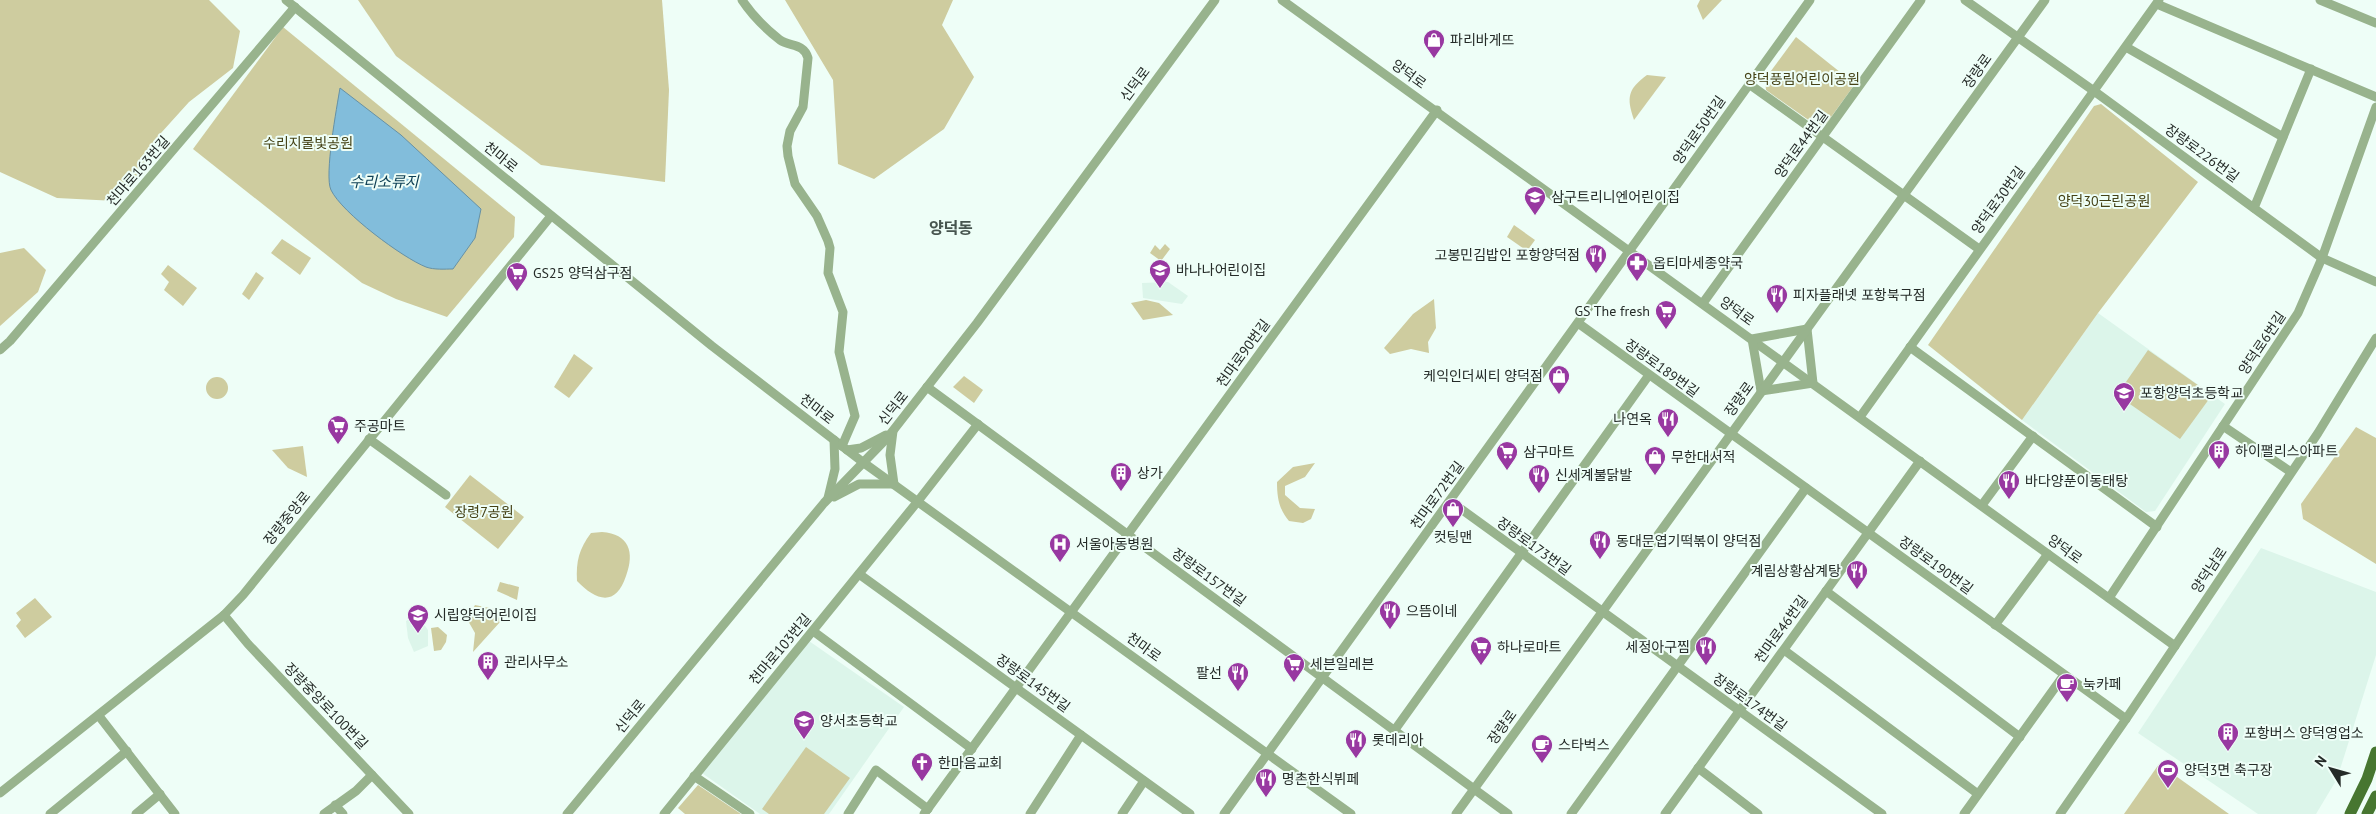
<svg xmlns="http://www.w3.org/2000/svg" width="2376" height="814" font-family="'PT Sans','Noto Sans KR',sans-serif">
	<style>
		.built { fill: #dcf5ea }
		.green { fill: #cecc9f }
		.water { fill: #82bddb; stroke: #6691a5 }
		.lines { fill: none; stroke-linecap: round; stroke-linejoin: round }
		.minor { stroke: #98b38d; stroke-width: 9 }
		.major { stroke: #477630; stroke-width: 11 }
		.labels { text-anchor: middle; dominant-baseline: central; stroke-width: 4; stroke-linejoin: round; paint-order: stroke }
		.poi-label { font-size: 14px; fill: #252b28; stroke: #eefef7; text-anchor: start }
		.street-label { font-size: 14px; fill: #252b28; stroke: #eefef7 }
		.park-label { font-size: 14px; fill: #454216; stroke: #eefef7 }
		.water-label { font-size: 15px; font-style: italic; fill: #0f4156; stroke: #eefef7 }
		.quarter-label { font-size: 16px; font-weight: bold; fill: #47554f; stroke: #eefef7 }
	</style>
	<rect width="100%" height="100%" fill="#eefef7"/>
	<g class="built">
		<polygon points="1168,282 1188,296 1182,304 1143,298 1142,283"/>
		<polygon points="2098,313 2225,404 2155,511 2146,512 2022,420"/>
		<polygon points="2261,548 2376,592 2376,655 2337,779 2316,814 2258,814 2138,733"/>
		<polygon points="417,615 428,630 428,646 414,652 408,638 406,621"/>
		<polygon points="809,641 904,707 829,814 760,814 702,773"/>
	</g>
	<g class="green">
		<polygon points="0,0 209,0 240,31 233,68 189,102 161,133 146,171 116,201 57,198 0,172"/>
		<polygon points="358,0 662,0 669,90 665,182 541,165 396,56"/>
		<polygon points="785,0 953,0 942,25 974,77 944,129 874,179 838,164 833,80"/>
		<polygon points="1700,0 1722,0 1703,20 1697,6"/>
		<polygon points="283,27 515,217 514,237 447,317 396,299 362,283 193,149"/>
		<polygon points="1796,37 1855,84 1826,124 1817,126 1766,90 1765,79"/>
		<path d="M1647,75L1666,77L1634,120C1626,97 1628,89 1647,75Z"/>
		<polygon points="2101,104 2198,182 2098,313 2022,420 1928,345 2094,106"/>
		<polygon points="1514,225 1535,240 1527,251 1507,237"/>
		<polygon points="282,239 311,258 300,275 271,253"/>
		<polygon points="1165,244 1170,249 1161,261 1150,253 1155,245 1160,250"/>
		<polygon points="24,248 46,270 38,292 0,326 0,253"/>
		<polygon points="168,265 197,288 183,306 164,290 169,282 161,274"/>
		<polygon points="256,272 264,278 249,300 242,294"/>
		<polygon points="1434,299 1436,328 1428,342 1429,353 1411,349 1390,354 1384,348 1413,314"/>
		<polygon points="1146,300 1159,303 1173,315 1143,320 1131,303"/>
		<polygon points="2148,350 2212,395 2180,439 2117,395"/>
		<polygon points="574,354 593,368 569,398 554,387"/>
		<polygon points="964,376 983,390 974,403 953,387"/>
		<circle cx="217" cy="388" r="11"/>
		<polygon points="2356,427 2376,438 2376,564 2303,519 2301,504"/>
		<polygon points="303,446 307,477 288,468 272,450"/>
		<path d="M1315,463L1305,477L1285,486V495L1300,508L1315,509L1311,519L1303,523L1289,521C1279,509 1277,498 1277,482L1293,467Z"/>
		<polygon points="470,475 524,517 498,549 445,507"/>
		<path d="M602,532C629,534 635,552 626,576C616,607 596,601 577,581C576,561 579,549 591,533Z"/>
		<polygon points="500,582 519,587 517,600 497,591"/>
		<polygon points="35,598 52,617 25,638 16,626 21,620 16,613"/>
		<polygon points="475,605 509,612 473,652 475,633 467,619"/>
		<polygon points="438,627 447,635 446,642 441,650 434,651 431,628"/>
		<polygon points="806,747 850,778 824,814 769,814 762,809"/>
		<polygon points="2159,764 2229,814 2124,814"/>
		<polygon points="698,785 741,814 685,814 678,808"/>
	</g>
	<path class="water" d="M340,88L401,135L481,209L475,238L453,269C445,269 434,270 426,267C403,258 342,213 331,190C324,176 337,106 340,88Z"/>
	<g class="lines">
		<g class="minor">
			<polyline points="286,0 712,346 864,463 1351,814"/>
			<path d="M742,0C752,15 766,29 780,40C790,47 804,43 808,58L803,107L790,131L787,146L788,156L795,184L817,216L828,241L830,248L828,273L843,312L839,352L855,416L842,446"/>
			<polyline points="1282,0 2175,646"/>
			<polyline points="1965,0 2094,91 2322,258 2376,282"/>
			<polyline points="2320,0 2376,23"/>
			<polyline points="2157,4 2376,97"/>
			<polyline points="2126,47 2283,137"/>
			<polyline points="1749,84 1979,249"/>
			<polyline points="2254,208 2311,69"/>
			<polyline points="1703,303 1921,0"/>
			<polyline points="1578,323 2126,719"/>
			<polygon points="1807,329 1813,383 1761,391 1752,339"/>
			<polyline points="1910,347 2157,527"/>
			<polyline points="0,350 10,341 295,7"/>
			<polyline points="927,387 1508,814"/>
			<polyline points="1860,417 2159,0"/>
			<polyline points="2223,426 2291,472"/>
			<polyline points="369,439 446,495"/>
			<polyline points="847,450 861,448 886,435"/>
			<polyline points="834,497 859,484 894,484 890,455 893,431"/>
			<polyline points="828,498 835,469 834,440"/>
			<polyline points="1450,501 1882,814"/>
			<polyline points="1982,505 2033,436"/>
			<polyline points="859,574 1190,814"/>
			<polyline points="1826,591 2020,737"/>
			<polyline points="2109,598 2298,313 2322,258 2376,107"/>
			<polyline points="224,615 248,644 409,814"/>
			<polyline points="1995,625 2048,554"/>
			<polyline points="813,631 972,749"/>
			<polyline points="1784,650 1978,794"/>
			<polyline points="99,716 175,814"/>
			<polyline points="1394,731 1649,375"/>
			<polyline points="1698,768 1758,814"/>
			<polyline points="694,776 750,814"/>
			<polyline points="0,793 224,615 243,595 551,216"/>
			<polyline points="335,805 343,814"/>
			<polyline points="50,814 127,751"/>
			<polyline points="136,814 160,794"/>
			<polyline points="324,814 356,791 372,775"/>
			<polyline points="567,814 824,503 888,437 977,323 1215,0"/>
			<polyline points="664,814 918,501 978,424"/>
			<polyline points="848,814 876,770 928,809"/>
			<polyline points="924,814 1437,110"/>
			<polyline points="1030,814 1081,735"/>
			<polyline points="1122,814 1144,781"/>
			<polyline points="1224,814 1810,0"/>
			<polyline points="1456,814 2045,0"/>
			<polyline points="1571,814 1806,488"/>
			<polyline points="1665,814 1920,461"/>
			<polyline points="1964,814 2064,675"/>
			<polyline points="2060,814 2126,719 2318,433 2376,338"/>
		</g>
		<g class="major">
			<polyline points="2350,814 2367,779 2376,752"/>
			<polyline points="2367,814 2376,796"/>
		</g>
	</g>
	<defs>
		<g id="shop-pin" transform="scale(1.125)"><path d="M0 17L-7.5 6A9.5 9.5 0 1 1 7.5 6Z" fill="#9838a1" stroke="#eefef7"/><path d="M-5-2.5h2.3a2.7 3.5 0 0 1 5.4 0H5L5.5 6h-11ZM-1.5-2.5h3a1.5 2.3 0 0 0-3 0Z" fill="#fff"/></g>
		<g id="school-pin" transform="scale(1.125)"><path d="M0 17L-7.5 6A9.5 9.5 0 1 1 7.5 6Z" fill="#9838a1" stroke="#eefef7"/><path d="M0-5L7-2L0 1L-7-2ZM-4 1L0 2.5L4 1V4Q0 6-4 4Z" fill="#fff"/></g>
		<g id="restaurant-pin" transform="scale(1.125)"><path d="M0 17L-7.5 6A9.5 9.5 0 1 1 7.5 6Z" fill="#9838a1" stroke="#eefef7"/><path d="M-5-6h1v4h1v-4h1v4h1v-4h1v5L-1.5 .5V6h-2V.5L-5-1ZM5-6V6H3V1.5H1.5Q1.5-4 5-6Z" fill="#fff"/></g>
		<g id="pharmacy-pin" transform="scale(1.125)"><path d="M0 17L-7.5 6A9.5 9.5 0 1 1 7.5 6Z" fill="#9838a1" stroke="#eefef7"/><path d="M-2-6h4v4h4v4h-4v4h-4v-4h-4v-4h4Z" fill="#fff"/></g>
		<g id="supermarket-pin" transform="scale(1.125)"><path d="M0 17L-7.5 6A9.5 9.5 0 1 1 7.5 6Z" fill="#9838a1" stroke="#eefef7"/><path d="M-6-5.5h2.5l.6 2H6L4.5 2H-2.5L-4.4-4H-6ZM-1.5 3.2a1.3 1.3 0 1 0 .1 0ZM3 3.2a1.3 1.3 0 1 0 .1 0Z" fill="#fff"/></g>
		<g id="building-pin" transform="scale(1.125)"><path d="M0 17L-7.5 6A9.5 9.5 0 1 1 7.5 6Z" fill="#9838a1" stroke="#eefef7"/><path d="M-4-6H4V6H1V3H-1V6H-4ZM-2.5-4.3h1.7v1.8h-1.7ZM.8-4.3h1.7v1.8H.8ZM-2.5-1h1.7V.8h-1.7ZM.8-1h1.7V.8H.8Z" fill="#fff"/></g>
		<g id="hospital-pin" transform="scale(1.125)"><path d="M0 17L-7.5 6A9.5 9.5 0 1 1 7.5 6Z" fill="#9838a1" stroke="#eefef7"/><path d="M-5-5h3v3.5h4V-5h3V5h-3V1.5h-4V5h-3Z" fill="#fff"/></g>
		<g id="cafe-pin" transform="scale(1.125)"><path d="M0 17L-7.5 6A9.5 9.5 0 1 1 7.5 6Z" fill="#9838a1" stroke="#eefef7"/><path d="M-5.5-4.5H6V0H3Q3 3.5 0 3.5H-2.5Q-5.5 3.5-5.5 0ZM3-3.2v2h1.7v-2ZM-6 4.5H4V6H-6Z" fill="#fff"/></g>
		<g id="church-pin" transform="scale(1.125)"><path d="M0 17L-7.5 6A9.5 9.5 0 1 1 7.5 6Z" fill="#9838a1" stroke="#eefef7"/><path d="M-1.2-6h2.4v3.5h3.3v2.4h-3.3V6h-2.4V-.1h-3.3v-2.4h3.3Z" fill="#fff"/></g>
		<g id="stadium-pin" transform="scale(1.125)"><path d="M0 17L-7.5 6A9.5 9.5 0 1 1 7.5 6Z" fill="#9838a1" stroke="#eefef7"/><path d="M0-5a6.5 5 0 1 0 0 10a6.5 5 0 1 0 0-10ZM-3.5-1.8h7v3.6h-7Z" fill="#fff"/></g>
	</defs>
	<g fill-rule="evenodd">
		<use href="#shop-pin" x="1434" y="40"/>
		<use href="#school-pin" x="1535" y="197"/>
		<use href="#restaurant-pin" x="1596" y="255"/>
		<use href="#pharmacy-pin" x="1637" y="263"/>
		<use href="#school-pin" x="1160" y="270"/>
		<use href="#supermarket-pin" x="517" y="273"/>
		<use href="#restaurant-pin" x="1777" y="295"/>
		<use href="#supermarket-pin" x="1666" y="311"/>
		<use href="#shop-pin" x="1559" y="376"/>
		<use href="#school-pin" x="2124" y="393"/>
		<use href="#restaurant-pin" x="1668" y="419"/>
		<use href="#supermarket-pin" x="338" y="426"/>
		<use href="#building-pin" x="2219" y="451"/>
		<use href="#supermarket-pin" x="1507" y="452"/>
		<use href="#shop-pin" x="1655" y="457"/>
		<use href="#building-pin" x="1121" y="473"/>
		<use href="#restaurant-pin" x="1539" y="475"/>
		<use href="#restaurant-pin" x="2009" y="481"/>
		<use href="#shop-pin" x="1453" y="509"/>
		<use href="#restaurant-pin" x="1600" y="541"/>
		<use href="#hospital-pin" x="1060" y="544"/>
		<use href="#restaurant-pin" x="1857" y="571"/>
		<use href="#restaurant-pin" x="1390" y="611"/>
		<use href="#school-pin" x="418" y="615"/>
		<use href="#supermarket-pin" x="1481" y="647"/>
		<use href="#restaurant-pin" x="1706" y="647"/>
		<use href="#building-pin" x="488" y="662"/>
		<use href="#supermarket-pin" x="1294" y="664"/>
		<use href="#restaurant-pin" x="1238" y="673"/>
		<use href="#cafe-pin" x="2067" y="684"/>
		<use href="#school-pin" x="804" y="721"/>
		<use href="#building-pin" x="2228" y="733"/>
		<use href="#restaurant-pin" x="1356" y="740"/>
		<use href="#cafe-pin" x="1542" y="745"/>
		<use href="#church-pin" x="922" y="763"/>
		<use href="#stadium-pin" x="2168" y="770"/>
		<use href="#restaurant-pin" x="1266" y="779"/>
	</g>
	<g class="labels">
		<g class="poi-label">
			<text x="1450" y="40">파리바게뜨</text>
			<text x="1551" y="197">삼구트리니엔어린이집</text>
			<text x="1580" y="255" text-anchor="end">고봉민김밥인 포항양덕점</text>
			<text x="1653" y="263">옵티마세종약국</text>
			<text x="1176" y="270">바나나어린이집</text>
			<text x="533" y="273">GS25 양덕삼구점</text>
			<text x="1793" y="295">피자플래넷 포항북구점</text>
			<text x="1650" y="311" text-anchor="end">GS The fresh</text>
			<text x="1543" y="376" text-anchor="end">케익인더씨티 양덕점</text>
			<text x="2140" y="393">포항양덕초등학교</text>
			<text x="1652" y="419" text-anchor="end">나연옥</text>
			<text x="354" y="426">주공마트</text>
			<text x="2235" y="451">하이팰리스아파트</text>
			<text x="1523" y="452">삼구마트</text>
			<text x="1671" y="457">무한대서적</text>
			<text x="1137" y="473">상가</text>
			<text x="1555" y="475">신세계불닭발</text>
			<text x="2025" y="481">바다양푼이동태탕</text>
			<text x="1453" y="537" text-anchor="middle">컷팅맨</text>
			<text x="1616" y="541">동대문엽기떡볶이 양덕점</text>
			<text x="1076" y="544">서울아동병원</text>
			<text x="1841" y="571" text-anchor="end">계림상황삼계탕</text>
			<text x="1406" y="611">으뜸이네</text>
			<text x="434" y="615">시립양덕어린이집</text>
			<text x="1497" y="647">하나로마트</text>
			<text x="1690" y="647" text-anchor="end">세정아구찜</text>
			<text x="504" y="662">관리사무소</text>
			<text x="1310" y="664">세븐일레븐</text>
			<text x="1222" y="673" text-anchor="end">팔선</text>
			<text x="2083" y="684">눅카페</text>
			<text x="820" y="721">양서초등학교</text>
			<text x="2244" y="733">포항버스 양덕영업소</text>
			<text x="1372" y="740">롯데리아</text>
			<text x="1558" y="745">스타벅스</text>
			<text x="938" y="763">한마음교회</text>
			<text x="2184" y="770">양덕3면 축구장</text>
			<text x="1282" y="779">명촌한식뷔페</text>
		</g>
		<g class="street-label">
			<text transform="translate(1977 71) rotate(-54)">장량로</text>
			<text transform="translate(1409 74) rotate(36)">양덕로</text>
			<text transform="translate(1135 84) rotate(-53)">신덕로</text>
			<text transform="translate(1699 130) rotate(-55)">양덕로50번길</text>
			<text transform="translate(1801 144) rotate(-54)">양덕로44번길</text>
			<text transform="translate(2202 153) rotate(36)">장량로226번길</text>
			<text transform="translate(501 157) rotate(39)">천마로</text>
			<text transform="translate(138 171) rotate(-49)">천마로163번길</text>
			<text transform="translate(1998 200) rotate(-54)">양덕로30번길</text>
			<text transform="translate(1737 311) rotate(36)">양덕로</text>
			<text transform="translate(2262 343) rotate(-56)">양덕로6번길</text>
			<text transform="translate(1243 353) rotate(-54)">천마로90번길</text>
			<text transform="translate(1662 368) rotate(36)">장량로189번길</text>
			<text transform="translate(1739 399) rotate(-54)">장량로</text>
			<text transform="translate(893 408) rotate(-52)">신덕로</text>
			<text transform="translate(817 409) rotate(38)">천마로</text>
			<text transform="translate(1437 495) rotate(-54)">천마로72번길</text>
			<text transform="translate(287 518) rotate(-51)">장량중앙로</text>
			<text transform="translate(1534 546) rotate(36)">장량로173번길</text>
			<text transform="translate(2065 549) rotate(36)">양덕로</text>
			<text transform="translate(1936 565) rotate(36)">장량로190번길</text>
			<text transform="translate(2209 570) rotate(-56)">양덕남로</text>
			<text transform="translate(1209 577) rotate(36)">장량로157번길</text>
			<text transform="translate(1781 629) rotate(-54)">천마로46번길</text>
			<text transform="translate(1144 647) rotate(36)">천마로</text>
			<text transform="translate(780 649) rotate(-50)">천마로103번길</text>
			<text transform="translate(1033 683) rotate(36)">장량로145번길</text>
			<text transform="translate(1750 702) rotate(36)">장량로174번길</text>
			<text transform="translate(326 706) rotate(46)">장량중앙로100번길</text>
			<text transform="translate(630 716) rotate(-51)">신덕로</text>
			<text transform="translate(1502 727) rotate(-54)">장량로</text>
		</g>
		<g class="park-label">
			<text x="1802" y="79">양덕풍림어린이공원</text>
			<text x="308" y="143">수리지물빛공원</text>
			<text x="2104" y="201">양덕30근린공원</text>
			<text x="484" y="512">장령7공원</text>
		</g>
		<g class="water-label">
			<text x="384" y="181">수리소류지</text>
		</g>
		<g class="quarter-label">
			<text x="951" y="228">양덕동</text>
		</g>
	</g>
	<g transform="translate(2331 769) rotate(307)" stroke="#eefef7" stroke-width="4" paint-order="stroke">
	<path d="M0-4L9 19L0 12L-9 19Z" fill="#252b28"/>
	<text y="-8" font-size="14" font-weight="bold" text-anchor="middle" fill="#252b28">N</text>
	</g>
</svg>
